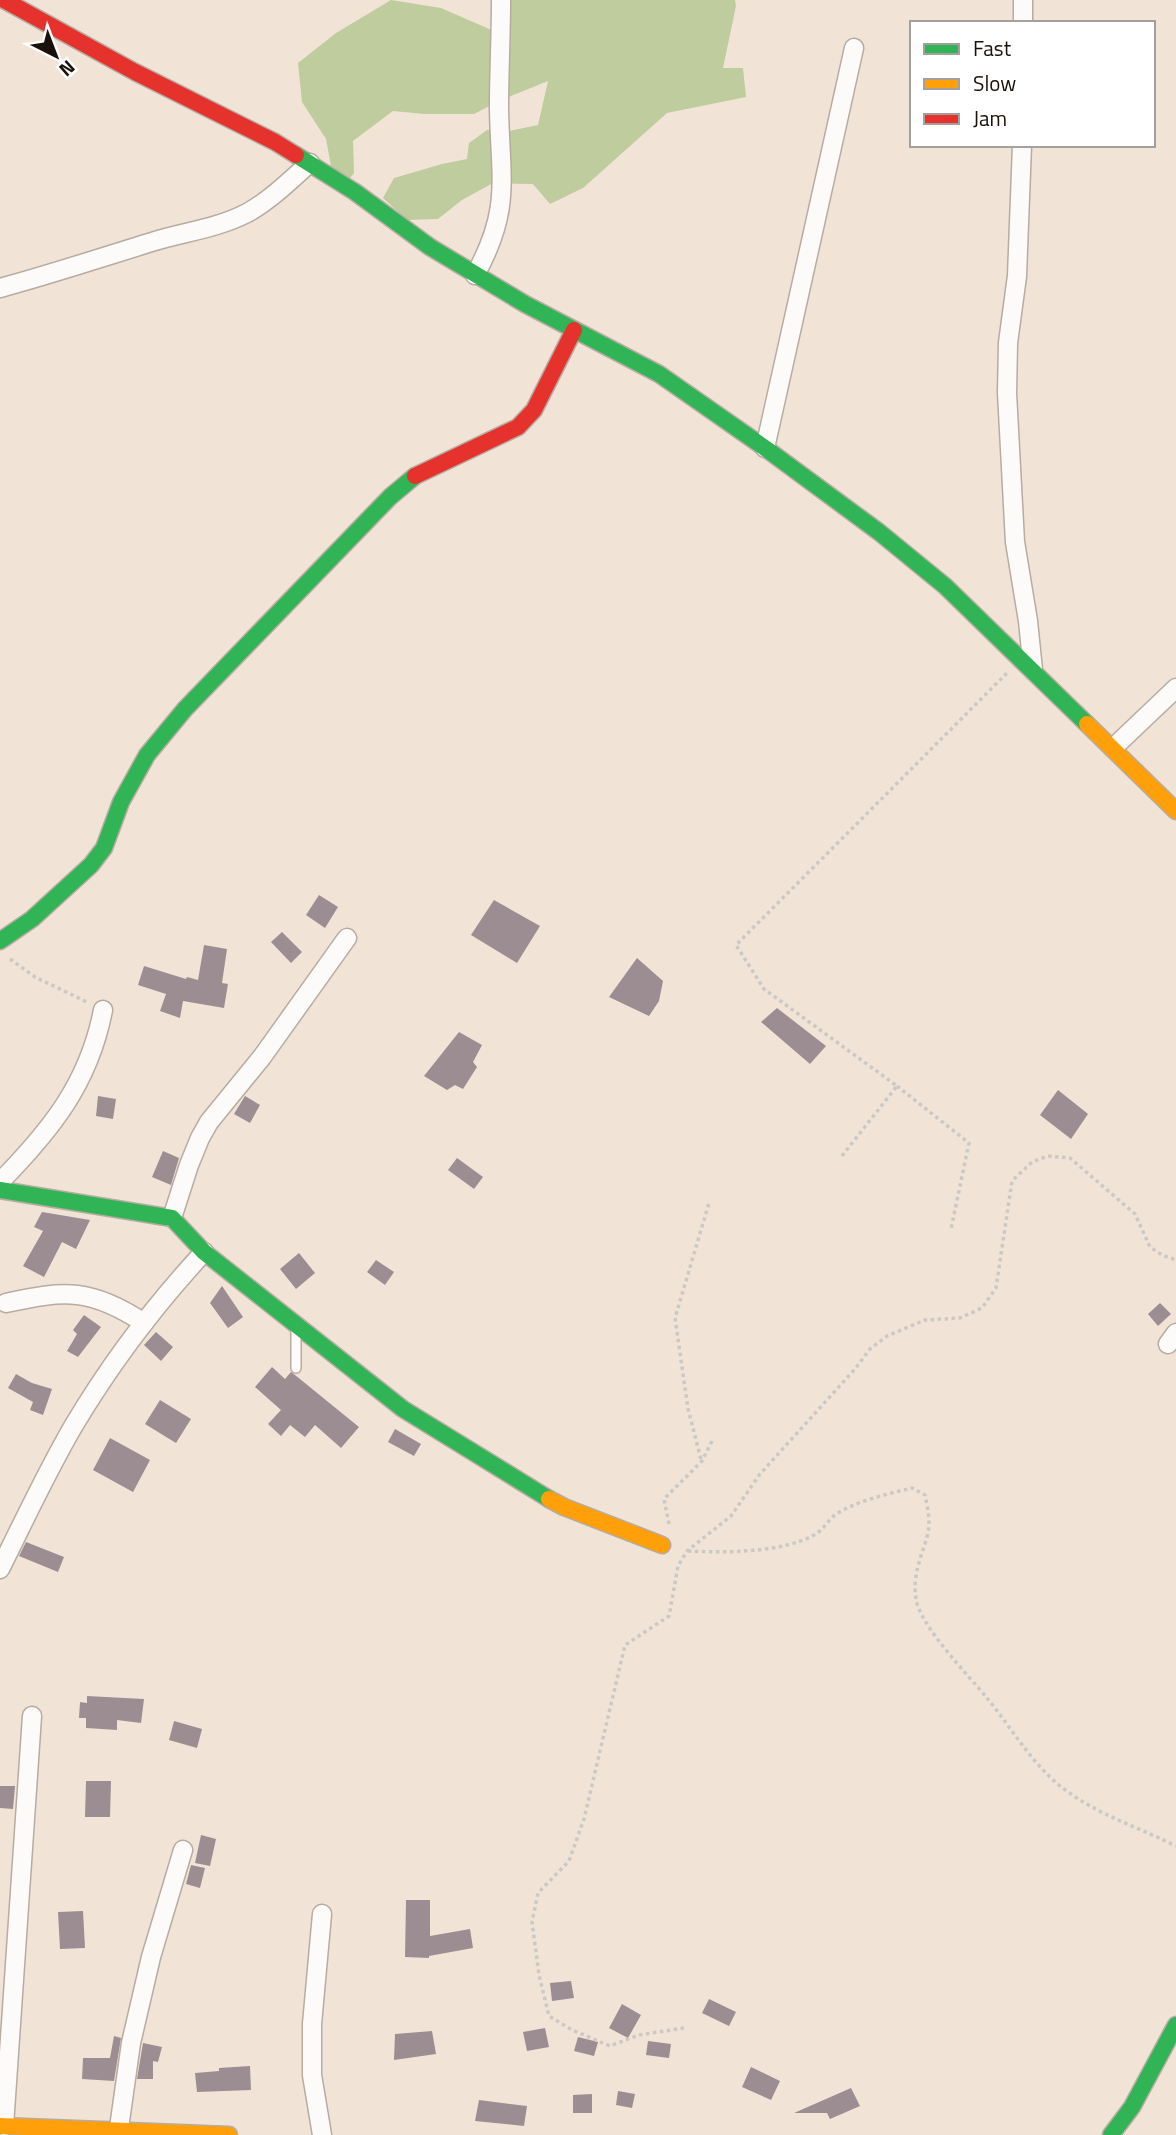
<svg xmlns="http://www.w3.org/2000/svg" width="1176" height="2135" font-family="'Titillium Web',sans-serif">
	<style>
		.forest { fill: #bfcc9e }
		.building { fill: #9c8d92 }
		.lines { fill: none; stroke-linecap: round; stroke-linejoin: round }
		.lane-casing { stroke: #b6aca2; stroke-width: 12 }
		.street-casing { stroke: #b6aca2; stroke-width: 21 }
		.fast-casing { stroke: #b6aca2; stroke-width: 19 }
		.slow-casing { stroke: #b6aca2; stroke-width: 19 }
		.jam-casing { stroke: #b6aca2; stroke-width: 19 }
		.path { stroke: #ccc8c3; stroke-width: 3.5; stroke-dasharray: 3.5 3.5; stroke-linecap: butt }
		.lane { stroke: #fdfbf9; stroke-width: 9 }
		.street { stroke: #fdfbf9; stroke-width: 18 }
		.fast { stroke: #30b455; stroke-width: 16 }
		.slow { stroke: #ff9f0a; stroke-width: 16 }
		.jam { stroke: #e5322d; stroke-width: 16 }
	</style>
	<rect width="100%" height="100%" fill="#f1e4d7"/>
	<polygon class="forest" points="391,0 441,8 503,35 496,0 735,0 736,6 723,68 743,68 746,97 667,113 583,188 550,204 533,184 493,183 462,200 438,219 407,220 383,198 394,178 442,164 467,159 469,143 487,130 509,131 538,125 548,81 501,100 474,114 424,114 393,111 353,141 354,173 346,183 333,177 326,139 302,102 298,63 336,33"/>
	<g class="building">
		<polygon points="319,895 338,907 325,928 306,915"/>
		<polygon points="494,900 540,926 517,963 471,935"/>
		<polygon points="282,932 302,952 291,963 271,942"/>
		<polygon points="204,945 227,949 222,983 228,984 224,1008 183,1001 180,1018 160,1011 166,994 138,985 144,966 186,979 187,977 198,980"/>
		<polygon points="637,958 663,981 659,1001 649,1016 609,997"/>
		<polygon points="777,1008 826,1046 810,1064 761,1022"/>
		<polygon points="459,1032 482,1045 473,1062 477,1067 463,1089 455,1085 447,1090 424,1076"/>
		<polygon points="1058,1090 1088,1114 1071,1139 1040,1115"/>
		<polygon points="98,1096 116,1099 113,1119 96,1116"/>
		<polygon points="245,1096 260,1105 250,1123 234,1114"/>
		<polygon points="163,1151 179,1158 171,1185 152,1177"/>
		<polygon points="457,1158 483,1177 474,1189 448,1170"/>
		<polygon points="42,1212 90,1220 76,1249 62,1242 44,1277 23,1266 43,1231 34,1227"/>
		<polygon points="299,1253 315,1273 296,1289 280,1269"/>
		<polygon points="376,1260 394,1272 385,1285 367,1272"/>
		<polygon points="222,1286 243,1317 228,1328 210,1303"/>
		<polygon points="1160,1303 1171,1314 1158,1326 1148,1314"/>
		<polygon points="84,1315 101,1327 78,1357 67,1351 77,1334 73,1330"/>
		<polygon points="156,1332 173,1347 161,1361 144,1345"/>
		<polygon points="272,1367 285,1379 291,1372 295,1375 359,1427 341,1448 315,1425 305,1437 290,1425 281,1436 268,1424 281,1410 255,1387"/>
		<polygon points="16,1374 32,1383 52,1389 43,1415 30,1410 33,1402 8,1388"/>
		<polygon points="160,1400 191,1419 176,1443 145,1424"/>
		<polygon points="395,1429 421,1444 414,1456 388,1442"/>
		<polygon points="110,1438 150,1460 133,1492 93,1470"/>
		<polygon points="26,1542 64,1557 58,1572 19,1556"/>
		<polygon points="87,1696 144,1699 141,1723 117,1720 117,1730 86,1728 86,1718 79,1718 80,1702 87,1703"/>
		<polygon points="174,1721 202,1729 197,1748 169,1740"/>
		<polygon points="86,1781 111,1781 110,1817 85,1817"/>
		<polygon points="0,1786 15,1786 13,1809 0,1808"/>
		<polygon points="201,1835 216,1839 210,1866 195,1863"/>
		<polygon points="191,1865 205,1868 200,1888 186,1884"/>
		<polygon points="406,1900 430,1900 430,1936 470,1929 473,1948 429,1956 429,1958 405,1957"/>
		<polygon points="83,1911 85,1948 60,1949 58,1912"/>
		<polygon points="571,1981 574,1998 552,2001 550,1983"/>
		<polygon points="709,1999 736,2012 729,2026 702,2013"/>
		<polygon points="622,2004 641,2015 628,2038 609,2028"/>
		<polygon points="545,2028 549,2047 527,2051 523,2032"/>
		<polygon points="432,2031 436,2054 394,2060 395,2034"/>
		<polygon points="114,2036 121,2038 114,2081 82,2079 83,2058 110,2058"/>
		<polygon points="578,2037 598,2042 594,2056 574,2051"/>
		<polygon points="648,2041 671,2044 669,2058 646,2055"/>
		<polygon points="143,2043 162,2047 158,2062 153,2061 153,2079 137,2079"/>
		<polygon points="250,2066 251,2090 197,2092 195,2073 219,2071 219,2068"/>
		<polygon points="751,2067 780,2081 771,2100 742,2087"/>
		<polygon points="851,2088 860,2106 830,2119 827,2113 794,2113"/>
		<polygon points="618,2091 635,2094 632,2108 616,2105"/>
		<polygon points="592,2094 592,2113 573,2113 573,2095"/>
		<polygon points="479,2100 527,2106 524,2126 475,2121"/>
	</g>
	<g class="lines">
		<g class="lane-casing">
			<polyline id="lane" points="296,1368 296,1328"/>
		</g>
		<g class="street-casing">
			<g id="street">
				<polyline points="1023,23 1023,0"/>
				<polyline points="1022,145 1017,276 1008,343 1007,393 1015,542 1028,621 1033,670"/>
				<path d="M475,275C512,209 500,178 499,108C499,72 501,36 501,0"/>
				<path d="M0,288C52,274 103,257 155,241C185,232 218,228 247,213C271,200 290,180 310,163"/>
				<polyline points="765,448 854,48"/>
				<polyline points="1113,748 1176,688"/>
				<path d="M0,1182C51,1130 89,1083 103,1010"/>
				<polyline points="172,1218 189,1165 200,1138 209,1122 262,1057 347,938"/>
				<path d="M6,1303C65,1290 91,1288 144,1323"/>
				<polyline points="1168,1344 1176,1333"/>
				<path d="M0,1569C24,1521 47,1471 74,1425C111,1363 155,1305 204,1252"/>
				<polyline points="322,1914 312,2024 312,2075 322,2135"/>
				<polyline points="4,2126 32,1716"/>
				<polyline points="118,2135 131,2043 151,1957 183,1850"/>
			</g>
		</g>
		<g class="fast-casing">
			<g id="fast">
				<polyline points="296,155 355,192 430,247 525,304 659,374 765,448 879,532 945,586 1087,724"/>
				<polyline points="0,941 32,919 91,865 104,848 121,802 147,755 185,709 390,497 415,476"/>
				<polyline points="0,1190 172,1218 204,1252 403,1409 549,1499"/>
				<polyline points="1111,2135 1132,2107 1176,2025"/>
			</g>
		</g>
		<g class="slow-casing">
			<g id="slow">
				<polyline points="1087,724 1176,811"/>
				<polyline points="549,1499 564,1507 662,1545"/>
				<polyline points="0,2126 229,2135"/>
			</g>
		</g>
		<g class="jam-casing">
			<g id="jam">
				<polyline points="4,0 135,72 275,142 296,155"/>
				<polyline points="415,476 518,427 534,410 574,330"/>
			</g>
		</g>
		<g class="path">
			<polyline points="10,959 35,977 89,1003"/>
			<polyline points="897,1086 969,1143 951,1229"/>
			<polyline points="842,1156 897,1086 764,989 736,945 1007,673"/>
			<polyline points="701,1459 688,1409 675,1318 709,1203"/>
			<polyline points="669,1524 664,1499 702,1461 713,1439"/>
			<path d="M688,1551C725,1553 783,1553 816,1534C824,1529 828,1520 835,1515C855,1501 888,1494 912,1488L925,1495C928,1509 931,1523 927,1537C921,1558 912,1576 916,1599C920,1626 969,1676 987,1698C1014,1731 1035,1770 1071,1794C1104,1817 1140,1828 1176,1846"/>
			<polyline points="684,2028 639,2035 610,2046 572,2030 549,2016 539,1975 532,1922 538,1893 569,1861 584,1819 625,1645 669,1616 678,1566 687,1551 731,1516 760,1474 855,1369 870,1349 887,1336 925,1320 960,1318 982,1308 996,1288 1012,1181 1032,1162 1048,1156 1070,1158 1135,1214 1150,1247 1162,1255 1176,1260"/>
		</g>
		<use href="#lane" class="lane"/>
		<use href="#street" class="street"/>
		<use href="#fast" class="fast"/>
		<use href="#slow" class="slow"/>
		<use href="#jam" class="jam"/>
	</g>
	<rect x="910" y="21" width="245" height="126" fill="#ffffff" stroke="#a3a09d" stroke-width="2"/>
	<rect x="924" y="44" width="35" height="10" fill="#30b455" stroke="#a3a09d" stroke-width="2"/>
	<text x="973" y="56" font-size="21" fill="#1a120a">Fast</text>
	<rect x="924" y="79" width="35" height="10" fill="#ff9f0a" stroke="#a3a09d" stroke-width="2"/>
	<text x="973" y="91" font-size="21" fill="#1a120a">Slow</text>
	<rect x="924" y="114" width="35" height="10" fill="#e5322d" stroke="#a3a09d" stroke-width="2"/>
	<text x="973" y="126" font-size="21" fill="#1a120a">Jam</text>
	<g transform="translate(56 56) rotate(138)" stroke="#ffffff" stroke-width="5" paint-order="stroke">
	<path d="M0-5L12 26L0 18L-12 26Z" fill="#1a120a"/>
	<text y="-10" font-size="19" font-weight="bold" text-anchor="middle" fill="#1a120a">N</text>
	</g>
</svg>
